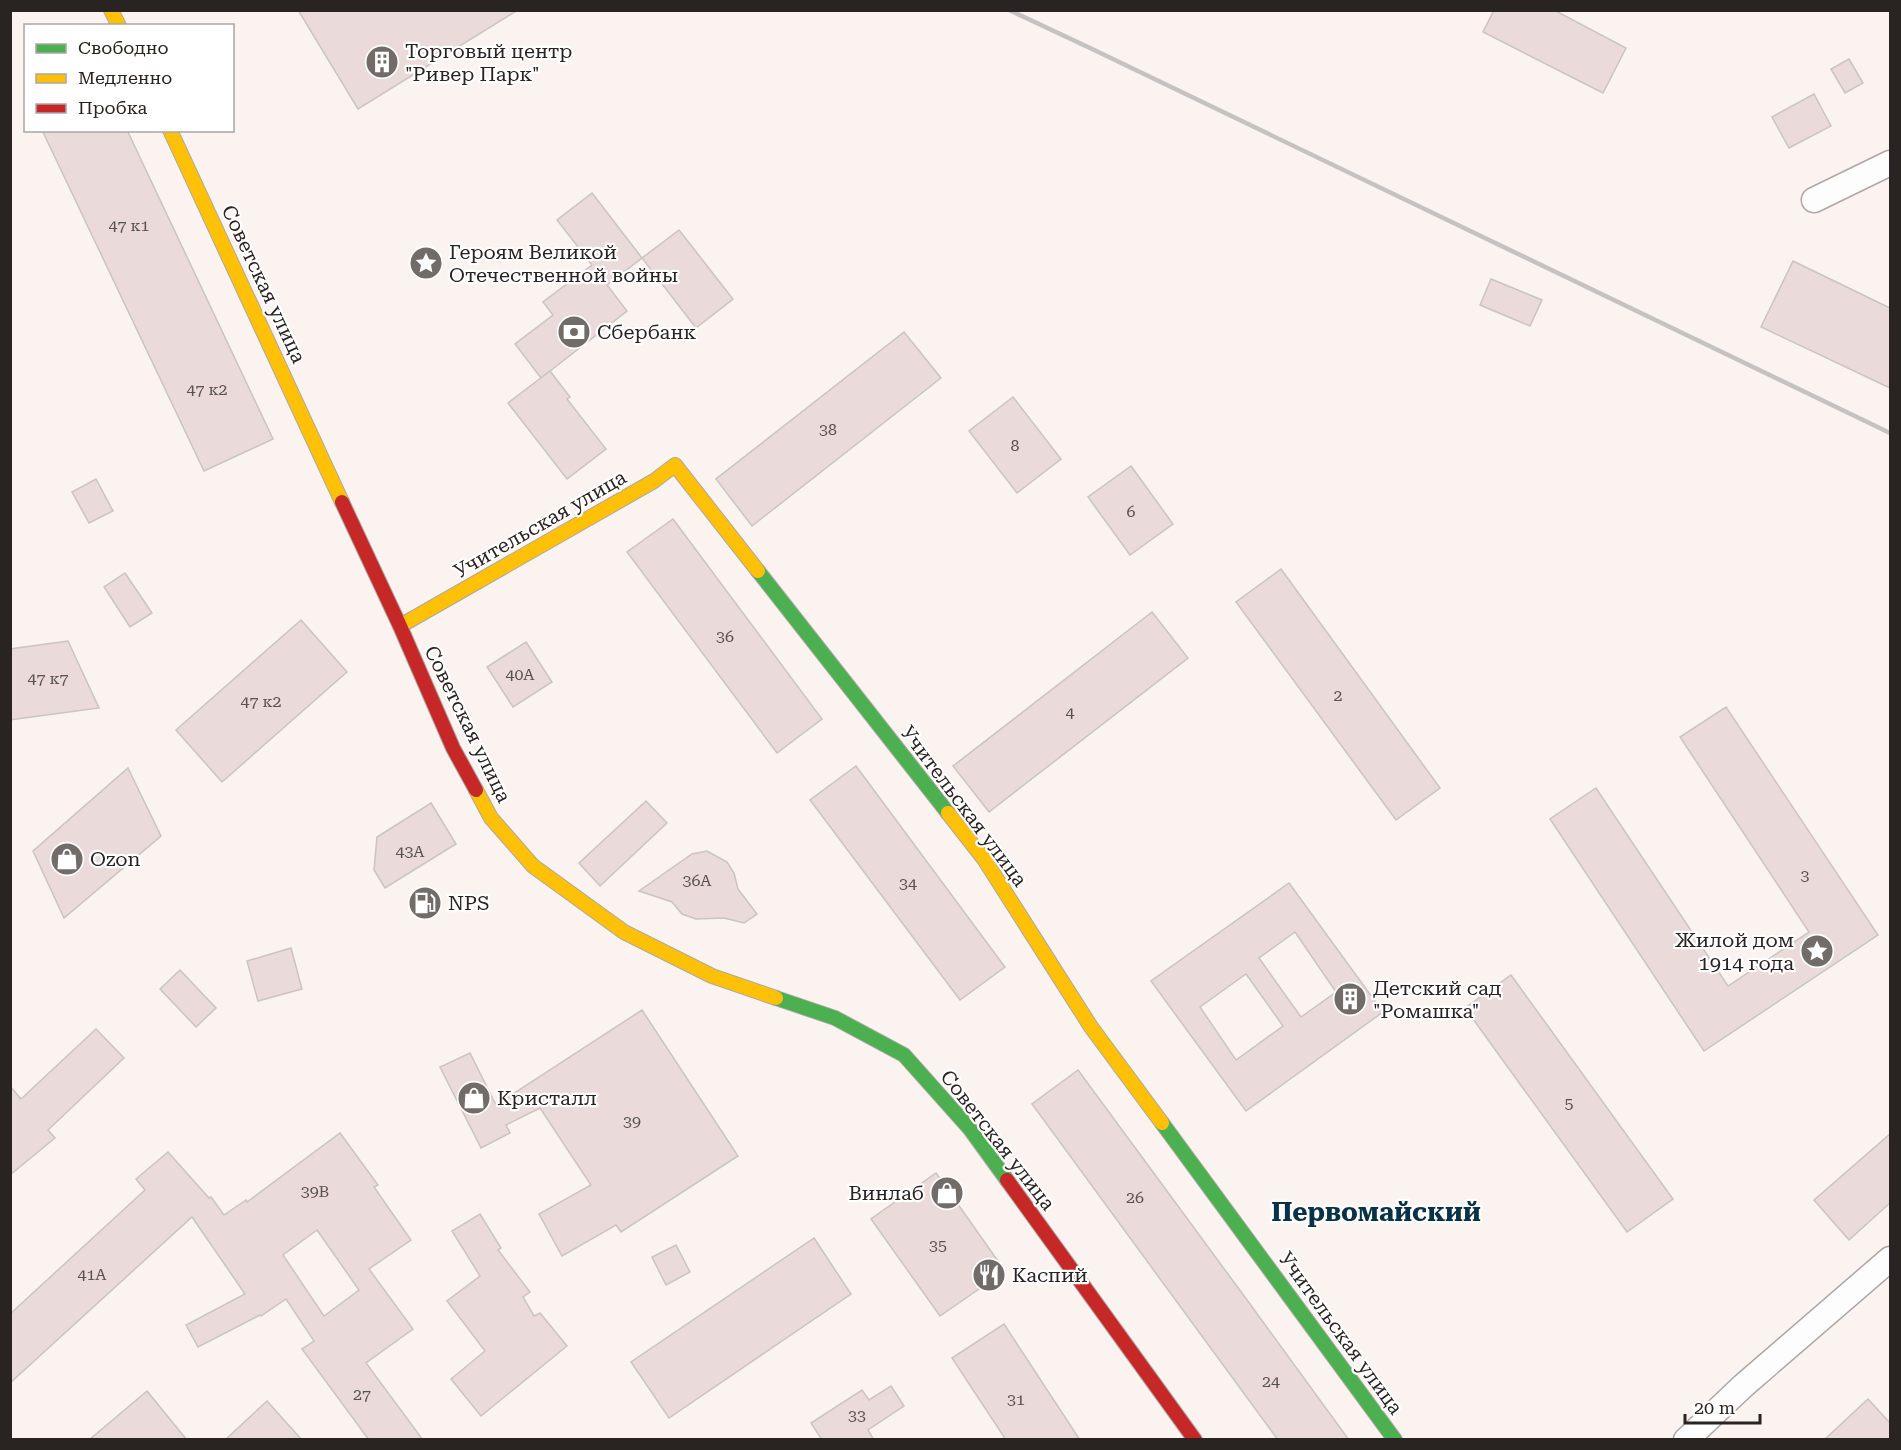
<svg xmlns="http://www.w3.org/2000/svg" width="1901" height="1450" font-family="'Roboto Serif',serif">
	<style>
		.building { fill: #eadada; stroke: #cac4c2; stroke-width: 1.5; fill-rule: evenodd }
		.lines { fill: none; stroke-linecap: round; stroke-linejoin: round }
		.street-casing { stroke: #ada7a5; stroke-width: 27 }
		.fast-casing { stroke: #ada7a5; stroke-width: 16 }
		.slow-casing { stroke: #ada7a5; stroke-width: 16 }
		.jam-casing { stroke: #ada7a5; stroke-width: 16 }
		.street { stroke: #fefdfd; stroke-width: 24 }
		.fast { stroke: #4caf50; stroke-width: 14 }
		.slow { stroke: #ffc107; stroke-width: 14 }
		.jam { stroke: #c62828; stroke-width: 14 }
		.rail { stroke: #c4c3c1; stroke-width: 4.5 }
		.labels { text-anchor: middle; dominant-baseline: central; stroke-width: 4.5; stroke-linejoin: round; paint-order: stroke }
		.number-label { font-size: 16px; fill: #5a5250 }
		.poi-label { font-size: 20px; fill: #292321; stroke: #fff; text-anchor: start }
		.street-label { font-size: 20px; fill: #292321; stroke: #fff }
		.district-label { font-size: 26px; font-weight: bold; fill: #093249; stroke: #fff }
	</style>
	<rect width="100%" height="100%" fill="#faf3f0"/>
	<g class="building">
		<polygon points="298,10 518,10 358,109"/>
		<polygon points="1494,10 1554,10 1626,48 1603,93 1483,32"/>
		<polygon points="1849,59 1863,83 1845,93 1831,69"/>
		<polygon points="1814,94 1831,126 1789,148 1772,117"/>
		<polygon points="42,130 127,130 273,439 204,471"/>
		<polygon points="592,193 642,258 607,285 627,311 541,378 515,344 553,315 543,302 592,265 557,220"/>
		<polygon points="679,230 733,299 696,328 642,258"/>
		<polygon points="1793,261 1890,308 1890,388 1761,327"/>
		<polygon points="1491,279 1542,300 1530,326 1480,305"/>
		<polygon points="904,332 941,378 752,526 716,479"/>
		<polygon points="550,371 570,397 567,399 606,449 567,479 508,403"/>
		<polygon points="1013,397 1061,459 1017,493 969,431"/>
		<polygon points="1131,466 1173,524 1130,555 1088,497"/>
		<polygon points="96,479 113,511 89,523 72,492"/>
		<polygon points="673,519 822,719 777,753 627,552"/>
		<polygon points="1281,569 1440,788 1396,820 1236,602"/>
		<polygon points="125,573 152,613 130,627 104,587"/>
		<polygon points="1152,612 1188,658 989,812 953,766"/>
		<polygon points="301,620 347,672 222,782 176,730"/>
		<polygon points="68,641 99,708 10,720 10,649"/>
		<polygon points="526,642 552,682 513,707 487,667"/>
		<polygon points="1726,707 1878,935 1704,1051 1550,819 1596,788 1728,986 1809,932 1680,737"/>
		<polygon points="856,766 1005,967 960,1000 810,800"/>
		<polygon points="128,768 161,836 64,918 33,851"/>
		<polygon points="646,801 667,823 600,886 579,863"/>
		<polygon points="431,803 456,844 385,888 374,870 377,837"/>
		<polygon points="707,851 727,862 734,873 738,889 757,914 744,923 724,918 696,919 682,914 672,902 639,891 692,854"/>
		<path d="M1289,883L1383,1012L1246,1111L1151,981ZM1295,932L1336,992L1301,1017L1259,958ZM1246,974L1283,1026L1236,1060L1200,1007Z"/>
		<polygon points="291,948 302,989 258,1001 247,961"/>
		<polygon points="180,970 216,1008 196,1027 160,989"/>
		<polygon points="1511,975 1673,1199 1627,1232 1465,1008"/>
		<polygon points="642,1010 738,1156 621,1232 616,1225 562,1256 539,1214 591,1185 540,1108 506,1125 510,1133 481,1148 440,1067 470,1053 496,1105"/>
		<polygon points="96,1029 124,1058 48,1130 55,1138 10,1175 10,1086 21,1099"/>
		<polygon points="1078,1070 1250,1304 1349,1440 1278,1440 1032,1104"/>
		<path d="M340,1133L378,1185L374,1187L411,1240L369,1269L413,1329L366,1363L423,1440H369L302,1349L314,1341L286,1299L261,1316L260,1315L198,1347L186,1325L245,1294L192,1217L10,1383V1314L145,1190L136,1179L168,1152L209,1198L211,1197L224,1215L246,1200L247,1202ZM317,1230L359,1290L324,1316L283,1255Z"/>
		<polygon points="1890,1134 1890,1203 1849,1240 1814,1200"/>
		<polygon points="936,1173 1005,1271 940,1316 871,1219"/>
		<polygon points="480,1214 501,1248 498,1250 530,1292 523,1297 534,1316 540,1313 567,1346 481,1416 451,1379 485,1351 447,1301 480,1276 452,1231"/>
		<polygon points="814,1238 851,1294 669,1418 631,1362"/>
		<polygon points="676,1245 690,1272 666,1285 652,1257"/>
		<polygon points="1004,1324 1080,1440 1006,1440 952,1358"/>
		<polygon points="891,1386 904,1406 868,1430 874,1440 822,1440 811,1423 862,1390 869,1400"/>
		<polygon points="147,1391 187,1440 89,1440"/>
		<polygon points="1868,1399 1890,1423 1890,1440 1824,1440"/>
		<polygon points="267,1401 302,1440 225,1440"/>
	</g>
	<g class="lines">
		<g class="street-casing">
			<g id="street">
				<polyline points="1814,200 1890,163"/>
				<polyline points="1686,1440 1743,1386 1890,1259"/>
			</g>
		</g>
		<g class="fast-casing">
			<g id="fast">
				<polyline points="758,571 948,813"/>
				<polyline points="776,998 835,1018 904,1055 970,1129 1007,1180"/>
				<polyline points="1162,1123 1395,1440"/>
			</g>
		</g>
		<g class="slow-casing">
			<g id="slow">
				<polyline points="111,10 119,26"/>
				<polyline points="170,130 342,502"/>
				<polyline points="400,626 654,481 675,465 758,571"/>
				<polyline points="476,790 491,818 533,866 624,932 712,976 776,998"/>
				<polyline points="948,813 984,859 1091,1027 1162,1123"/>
			</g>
		</g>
		<g class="jam-casing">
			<g id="jam">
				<polyline points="342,502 400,626 453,748 476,790"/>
				<polyline points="1007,1180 1195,1440"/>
			</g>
		</g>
		<use href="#street" class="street"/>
		<use href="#fast" class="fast"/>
		<use href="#slow" class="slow"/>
		<use href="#jam" class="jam"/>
		<polyline class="rail" points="1009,10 1090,48 1890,433"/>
	</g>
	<defs>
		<g id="building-disc" transform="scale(1.725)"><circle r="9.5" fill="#726c69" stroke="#fff"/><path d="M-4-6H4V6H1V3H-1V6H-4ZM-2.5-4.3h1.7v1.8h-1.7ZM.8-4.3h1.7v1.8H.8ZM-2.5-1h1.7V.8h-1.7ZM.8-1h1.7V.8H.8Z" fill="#fff"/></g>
		<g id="sight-disc" transform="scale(1.725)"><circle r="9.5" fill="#726c69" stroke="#fff"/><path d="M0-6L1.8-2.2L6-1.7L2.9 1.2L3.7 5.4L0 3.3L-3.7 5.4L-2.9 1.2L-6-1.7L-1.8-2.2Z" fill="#fff"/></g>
		<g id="bank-disc" transform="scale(1.725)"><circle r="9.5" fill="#726c69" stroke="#fff"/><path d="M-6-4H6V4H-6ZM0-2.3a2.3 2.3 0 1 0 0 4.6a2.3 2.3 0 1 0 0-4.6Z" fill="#fff"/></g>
		<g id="shop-disc" transform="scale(1.725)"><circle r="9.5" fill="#726c69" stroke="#fff"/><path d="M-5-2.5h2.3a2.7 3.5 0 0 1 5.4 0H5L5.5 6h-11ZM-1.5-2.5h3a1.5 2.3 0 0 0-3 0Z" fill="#fff"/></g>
		<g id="fuel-disc" transform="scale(1.725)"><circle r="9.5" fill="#726c69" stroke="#fff"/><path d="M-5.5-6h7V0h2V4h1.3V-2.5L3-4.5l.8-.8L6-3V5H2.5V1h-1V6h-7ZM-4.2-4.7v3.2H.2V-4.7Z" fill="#fff"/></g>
		<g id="restaurant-disc" transform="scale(1.725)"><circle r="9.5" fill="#726c69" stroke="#fff"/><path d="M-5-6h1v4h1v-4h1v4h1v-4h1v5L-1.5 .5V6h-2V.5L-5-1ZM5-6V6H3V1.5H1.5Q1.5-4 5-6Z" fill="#fff"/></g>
	</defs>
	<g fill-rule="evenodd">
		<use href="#building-disc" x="382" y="62"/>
		<use href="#sight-disc" x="426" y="263"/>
		<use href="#bank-disc" x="574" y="332"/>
		<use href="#shop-disc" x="67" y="859"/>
		<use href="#fuel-disc" x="425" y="903"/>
		<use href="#sight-disc" x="1817" y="951"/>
		<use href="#building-disc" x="1350" y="999"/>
		<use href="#shop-disc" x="474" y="1098"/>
		<use href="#shop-disc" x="947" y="1193"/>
		<use href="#restaurant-disc" x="989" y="1275"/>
	</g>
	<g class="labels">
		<g class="number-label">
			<text x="129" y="225">47 к1</text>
			<text x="207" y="389">47 к2</text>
			<text x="828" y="429">38</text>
			<text x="1015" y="445">8</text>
			<text x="1131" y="511">6</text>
			<text x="725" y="636">36</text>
			<text x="520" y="674">40А</text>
			<text x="48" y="678">47 к7</text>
			<text x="1338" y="695">2</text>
			<text x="261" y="701">47 к2</text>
			<text x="1070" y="712">4</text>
			<text x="410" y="851">43А</text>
			<text x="1805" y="875">3</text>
			<text x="697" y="880">36А</text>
			<text x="908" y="883">34</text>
			<text x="1569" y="1103">5</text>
			<text x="632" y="1121">39</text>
			<text x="315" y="1191">39В</text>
			<text x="1135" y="1197">26</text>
			<text x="938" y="1245">35</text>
			<text x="92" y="1274">41А</text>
			<text x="1271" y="1381">24</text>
			<text x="362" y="1394">27</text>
			<text x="1016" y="1399">31</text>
			<text x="857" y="1415">33</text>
		</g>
		<g class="poi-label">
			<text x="405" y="51">Торговый центр<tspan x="405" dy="23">"Ривер Парк"</tspan></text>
			<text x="449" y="252">Героям Великой<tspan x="449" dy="23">Отечественной войны</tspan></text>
			<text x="597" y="332">Сбербанк</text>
			<text x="90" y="859">Ozon</text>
			<text x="448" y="903">NPS</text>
			<text x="1794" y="940" text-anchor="end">Жилой дом<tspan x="1794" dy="23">1914 года</tspan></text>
			<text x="1373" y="988">Детский сад<tspan x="1373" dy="23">"Ромашка"</tspan></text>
			<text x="497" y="1098">Кристалл</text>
			<text x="924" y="1193" text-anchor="end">Винлаб</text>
			<text x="1012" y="1275">Каспий</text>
		</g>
		<g class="street-label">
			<text transform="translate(264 284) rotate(65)">Советская улица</text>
			<text transform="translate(540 524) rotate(-30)">Учительская улица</text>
			<text transform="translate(468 724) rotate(64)">Советская улица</text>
			<text transform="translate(964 806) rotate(53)">Учительская улица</text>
			<text transform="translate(998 1140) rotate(52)">Советская улица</text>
			<text transform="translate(1341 1333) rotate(54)">Учительская улица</text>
		</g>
		<g class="district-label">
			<text x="1376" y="1212">Первомайский</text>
		</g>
	</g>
	<rect width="1901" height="1450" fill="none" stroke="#292321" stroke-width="24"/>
	<rect x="24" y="24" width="210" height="108" fill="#ffffff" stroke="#a9a7a6" stroke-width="1.5"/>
	<rect x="36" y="44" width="30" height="9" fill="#4caf50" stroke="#a9a7a6" stroke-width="1.5"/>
	<text x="78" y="54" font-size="18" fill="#292321">Свободно</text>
	<rect x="36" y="74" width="30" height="9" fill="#ffc107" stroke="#a9a7a6" stroke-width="1.5"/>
	<text x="78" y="84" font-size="18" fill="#292321">Медленно</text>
	<rect x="36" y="104" width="30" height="9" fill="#c62828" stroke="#a9a7a6" stroke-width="1.5"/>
	<text x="78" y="114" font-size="18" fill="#292321">Пробка</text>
	<path d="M1685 1414v9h75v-9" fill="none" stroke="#292321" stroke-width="3"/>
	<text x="1694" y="1414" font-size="18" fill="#292321" stroke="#ffffff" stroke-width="4.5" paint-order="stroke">20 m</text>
</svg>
